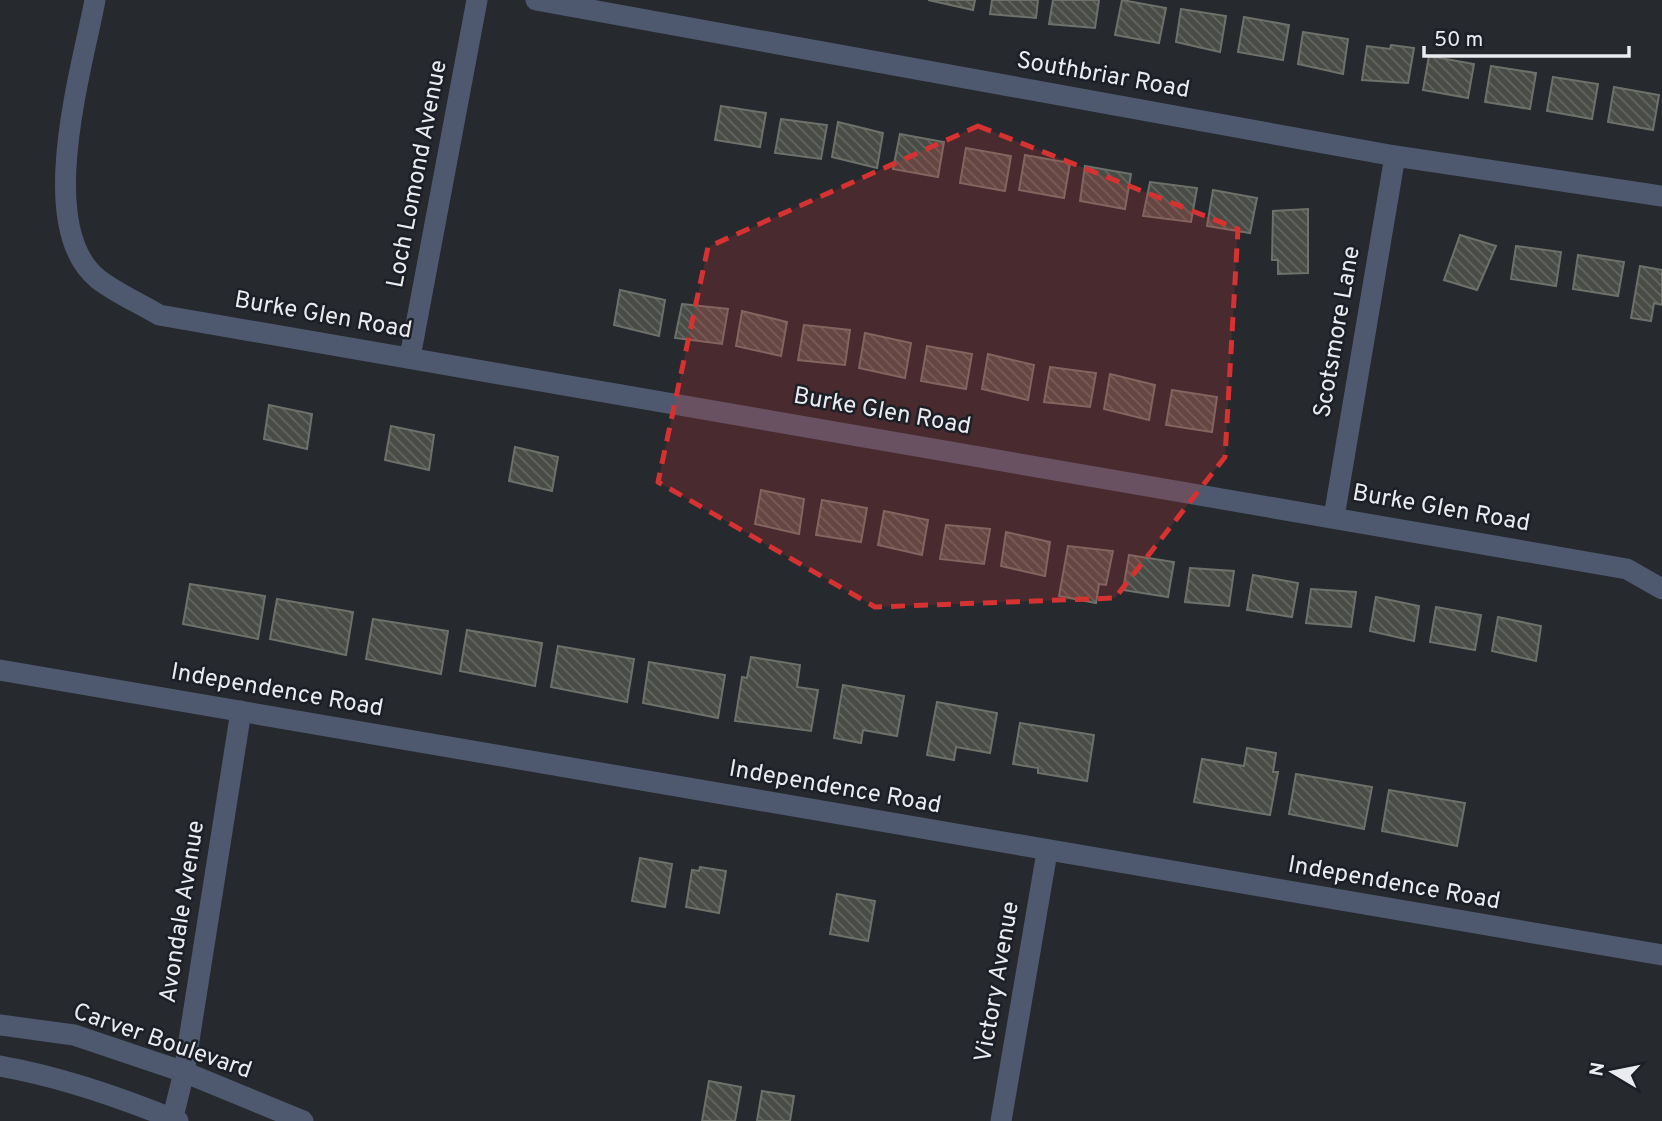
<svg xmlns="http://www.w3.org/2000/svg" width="1662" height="1121" font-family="Overpass,sans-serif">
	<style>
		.building { fill: url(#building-back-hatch); stroke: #6e716a; stroke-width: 2 }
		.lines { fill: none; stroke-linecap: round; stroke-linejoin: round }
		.street { stroke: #4e596f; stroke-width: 21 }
		.marked { fill: #d73232; fill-opacity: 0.2; stroke: #d73232; stroke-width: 5; stroke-dasharray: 14 9; stroke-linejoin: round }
		.labels { text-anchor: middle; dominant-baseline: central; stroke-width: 5; stroke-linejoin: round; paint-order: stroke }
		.street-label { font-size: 24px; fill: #eaecf0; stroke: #1c1f25 }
	</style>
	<defs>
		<pattern id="building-back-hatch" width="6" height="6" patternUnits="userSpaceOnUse" patternTransform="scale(1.75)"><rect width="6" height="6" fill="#494c46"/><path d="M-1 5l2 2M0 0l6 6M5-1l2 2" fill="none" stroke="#636661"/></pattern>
	</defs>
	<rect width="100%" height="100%" fill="#26292e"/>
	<g class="building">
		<polygon points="928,0 975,0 973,10"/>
		<polygon points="992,0 1038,0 1036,18 990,14"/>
		<polygon points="1053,0 1099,0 1095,28 1049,24"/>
		<polygon points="1122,0 1166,8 1159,43 1115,35"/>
		<polygon points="1181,9 1226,16 1220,52 1176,42"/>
		<polygon points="1244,17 1289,25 1283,60 1238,52"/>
		<polygon points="1303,32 1348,39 1343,74 1298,64"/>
		<polygon points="1391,45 1414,48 1408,83 1362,80 1367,46 1390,49"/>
		<polygon points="1429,56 1474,64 1468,98 1423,90"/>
		<polygon points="1491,66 1536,73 1530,109 1485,102"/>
		<polygon points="1553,77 1598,84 1592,119 1547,111"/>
		<polygon points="1614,87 1659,95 1653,130 1608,122"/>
		<polygon points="721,106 766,113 760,147 715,140"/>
		<polygon points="781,119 827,125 821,159 775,153"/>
		<polygon points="838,122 883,133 877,168 832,157"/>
		<polygon points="900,134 944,142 938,177 893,169"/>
		<polygon points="966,148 1011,156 1005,191 960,183"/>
		<polygon points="1025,155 1070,163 1064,198 1019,190"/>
		<polygon points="1085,166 1131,174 1125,209 1080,201"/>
		<polygon points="1150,182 1197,188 1191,222 1143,216"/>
		<polygon points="1213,190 1257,198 1250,233 1207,226"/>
		<polygon points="1308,209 1308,273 1278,274 1278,260 1272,260 1273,211"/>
		<polygon points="1460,235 1496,246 1477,290 1444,280"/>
		<polygon points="1516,246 1561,252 1556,286 1511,279"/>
		<polygon points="1578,255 1624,262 1618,296 1573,289"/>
		<polygon points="1640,266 1662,270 1662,305 1654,303 1651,321 1631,318"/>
		<polygon points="620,290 665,300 659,336 614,325"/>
		<polygon points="682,304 728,309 722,344 675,338"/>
		<polygon points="742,311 787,322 781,356 736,346"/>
		<polygon points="804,325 850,330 845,365 798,360"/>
		<polygon points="865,333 911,343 905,378 859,368"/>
		<polygon points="927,346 972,354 966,389 921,381"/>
		<polygon points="988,354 1034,365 1028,400 982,389"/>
		<polygon points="1050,367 1096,373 1090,407 1044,402"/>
		<polygon points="1110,374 1155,385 1149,420 1104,409"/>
		<polygon points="1172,390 1217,397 1212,432 1166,425"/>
		<polygon points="269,405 312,414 307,449 264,439"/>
		<polygon points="391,426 434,435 429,470 385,460"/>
		<polygon points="515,447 558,457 552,491 509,481"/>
		<polygon points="761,490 804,499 799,534 755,524"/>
		<polygon points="822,500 867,508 861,542 816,535"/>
		<polygon points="884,511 928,520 922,555 878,545"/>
		<polygon points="946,525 990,529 984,564 940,559"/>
		<polygon points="1006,532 1050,542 1045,576 1001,566"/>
		<polygon points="1068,546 1113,551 1106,585 1099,584 1096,603 1059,596"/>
		<polygon points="1129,555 1174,562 1168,597 1123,590"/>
		<polygon points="1190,568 1234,571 1229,606 1185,602"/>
		<polygon points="1253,575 1298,583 1292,617 1247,610"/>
		<polygon points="190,584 265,596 258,639 183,624"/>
		<polygon points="1311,589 1356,592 1351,627 1306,623"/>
		<polygon points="1376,597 1419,606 1414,641 1370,631"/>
		<polygon points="277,599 353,612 346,655 270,639"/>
		<polygon points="1436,607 1481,615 1475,650 1430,642"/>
		<polygon points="1498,617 1541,626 1536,661 1492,651"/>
		<polygon points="373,619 448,631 441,674 366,659"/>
		<polygon points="467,630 542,643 535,686 460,671"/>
		<polygon points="558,646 634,659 627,702 551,687"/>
		<polygon points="751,657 800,665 797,687 818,690 811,731 735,721 742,677 747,678"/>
		<polygon points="649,662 725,675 718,718 643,703"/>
		<polygon points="843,685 904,696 897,736 863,730 861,743 834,738"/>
		<polygon points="937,702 997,713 990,753 956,747 954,760 927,755"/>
		<polygon points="1020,723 1094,735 1087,781 1038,773 1038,768 1013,764"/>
		<polygon points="1247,748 1276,753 1273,772 1278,772 1270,815 1194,802 1202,759 1244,766"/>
		<polygon points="1296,774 1372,787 1364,829 1289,814"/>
		<polygon points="1389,790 1465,803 1457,846 1382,831"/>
		<polygon points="640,858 672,864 665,907 632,901"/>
		<polygon points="700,867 726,871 719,913 686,907 692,870 699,871"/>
		<polygon points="837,894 875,901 868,941 830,934"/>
		<polygon points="709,1081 741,1087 735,1121 702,1121"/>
		<polygon points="762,1091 794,1096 790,1121 757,1121"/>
	</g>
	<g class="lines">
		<g class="street">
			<path d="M95,0C82,70 34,227 98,279C116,293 139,303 159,315L1627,569L1662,589"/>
			<polyline points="536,0 1395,156 1662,196"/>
			<polyline points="410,357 477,0"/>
			<polyline points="1334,517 1395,156"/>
			<polyline points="0,670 1662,955"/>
			<polyline points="0,1025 74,1035 184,1072 303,1121"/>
			<path d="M0,1066C62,1077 120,1097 178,1121"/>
			<polyline points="172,1121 184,1072 241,711"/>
			<polyline points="1001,1121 1047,852"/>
		</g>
	</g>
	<path class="marked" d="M978,126L1238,229L1225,457L1115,598L875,607L658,482L708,247Z"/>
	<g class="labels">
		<g class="street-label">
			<text transform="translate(1103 76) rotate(10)">Southbriar Road</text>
			<text transform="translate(418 174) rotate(-79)">Loch Lomond Avenue</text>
			<text transform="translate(323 316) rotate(10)">Burke Glen Road</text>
			<text transform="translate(1338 332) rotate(-80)">Scotsmore Lane</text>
			<text transform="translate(882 412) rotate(10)">Burke Glen Road</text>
			<text transform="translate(1441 509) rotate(10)">Burke Glen Road</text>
			<text transform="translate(277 691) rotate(10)">Independence Road</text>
			<text transform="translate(835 788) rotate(10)">Independence Road</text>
			<text transform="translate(1394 884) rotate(10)">Independence Road</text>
			<text transform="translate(183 912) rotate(-81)">Avondale Avenue</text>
			<text transform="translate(998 982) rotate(-80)">Victory Avenue</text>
			<text transform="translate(162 1042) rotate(19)">Carver Boulevard</text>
		</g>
	</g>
	<g transform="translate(1613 1072) rotate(280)" stroke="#1c1f25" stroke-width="5" paint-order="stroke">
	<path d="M0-5L12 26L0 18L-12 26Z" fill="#eaecf0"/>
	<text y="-10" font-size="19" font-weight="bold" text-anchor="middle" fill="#eaecf0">N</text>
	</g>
	<path d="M1424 46v10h205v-10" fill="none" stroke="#eaecf0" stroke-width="3.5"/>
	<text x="1434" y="46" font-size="21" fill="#eaecf0" stroke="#1c1f25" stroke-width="5" paint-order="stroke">50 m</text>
</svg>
